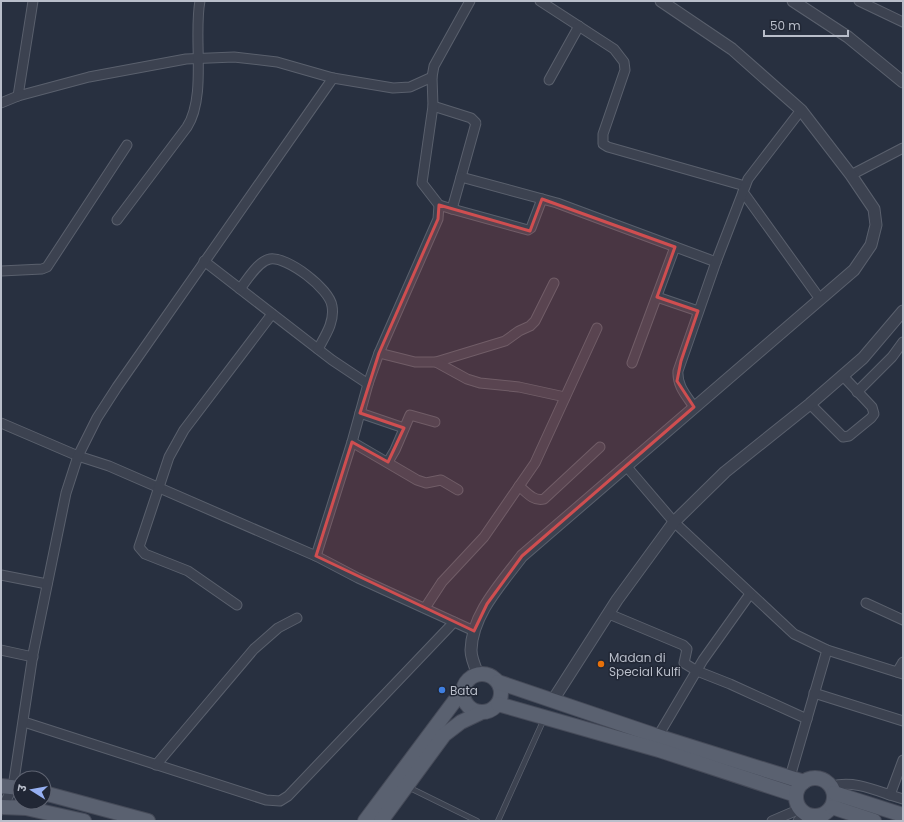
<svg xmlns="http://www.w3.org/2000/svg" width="904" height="822" font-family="Poppins,'Noto Sans Devanagari',sans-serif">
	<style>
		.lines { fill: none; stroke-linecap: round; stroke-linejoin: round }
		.service-casing { stroke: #5a606d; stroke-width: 6 }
		.minor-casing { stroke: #5a606d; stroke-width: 11 }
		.tertiary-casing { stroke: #5a606d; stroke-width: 13 }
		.secondary-casing { stroke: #5a606d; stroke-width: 15 }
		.primary-casing { stroke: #464b59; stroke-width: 16 }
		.service { stroke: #3c4250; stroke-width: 4.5 }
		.minor { stroke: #3c4250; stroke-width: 9 }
		.tertiary { stroke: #3c4250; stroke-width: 11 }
		.secondary { stroke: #4a5163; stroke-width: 13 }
		.primary { stroke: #5a6170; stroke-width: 14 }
		.marked { fill: #cf4e50; fill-opacity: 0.2; stroke: #cf4e50; stroke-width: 3; stroke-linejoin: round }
		.food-dot { fill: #e8710a; stroke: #212735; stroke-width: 1.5 }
		.shop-dot { fill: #3f7fe0; stroke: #212735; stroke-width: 1.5 }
		.labels { text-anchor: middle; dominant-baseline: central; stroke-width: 3; stroke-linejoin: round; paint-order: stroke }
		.poi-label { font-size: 12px; fill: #b9beca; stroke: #212735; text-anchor: start }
	</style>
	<rect width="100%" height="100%" fill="#283040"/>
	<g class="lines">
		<g class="service-casing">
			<g id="service">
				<polyline points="408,787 477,821"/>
				<polyline points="498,821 544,719"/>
			</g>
		</g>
		<g class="minor-casing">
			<g id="minor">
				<polyline points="540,1 614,49 624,62 625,70 603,134 603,144 608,147 745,186"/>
				<polyline points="859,1 903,22"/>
				<polyline points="549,80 579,26"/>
				<polyline points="18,96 33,1"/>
				<polyline points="1,103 18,96 89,77 186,59 234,57 277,62 333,78 393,88 410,87 432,77"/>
				<polyline points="433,106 471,118 476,123 461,177"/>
				<polyline points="851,175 903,148"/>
				<polyline points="743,192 820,299"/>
				<polyline points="439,205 452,209 461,177 557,203 716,262"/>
				<polyline points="452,209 528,230 531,228 542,199"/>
				<path d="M117,220L187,127C207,96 193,36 200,1"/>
				<polyline points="204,261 332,360 368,384"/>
				<polyline points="1,271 42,269 47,267 127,145"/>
				<path d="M240,289C247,280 258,261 270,259C287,256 330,289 332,306C335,322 325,336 318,349"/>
				<polyline points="657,297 698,311"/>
				<polyline points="379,353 415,362 436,362 505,341 519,331 530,326 535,321 554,283"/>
				<polyline points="436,362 467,379 480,383 519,387 565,397"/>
				<polyline points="632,363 675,247"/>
				<polyline points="857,392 892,357 903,342"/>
				<polyline points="810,404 843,437 849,436 871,418 874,414 872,407 843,376"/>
				<path d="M694,407C686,395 677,386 678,371L716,262L748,179L801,110"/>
				<polyline points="360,413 404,428"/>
				<polyline points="1,423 78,456 109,466 316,556 358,578 474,631"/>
				<polyline points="352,442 417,480 426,483 441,480 458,490"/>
				<polyline points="388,462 395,450 410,415 435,422"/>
				<polyline points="627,467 674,522 794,634 827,650 903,674"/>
				<path d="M519,486C526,492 534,502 544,499L600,447"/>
				<polyline points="316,556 352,442 368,384 379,353 438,219 439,205 422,183 433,106 432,77 434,66 470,1"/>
				<polyline points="1,575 47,584"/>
				<polyline points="866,603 903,620"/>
				<polyline points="237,605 188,571 145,554 139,547 169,457 184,430 272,314"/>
				<polyline points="425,608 442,582 484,537 535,463 597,328"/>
				<polyline points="609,614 683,645 687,649 684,663 697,671 730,684 807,719"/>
				<polyline points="1,650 33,657"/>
				<polyline points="897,672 903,662"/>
				<polyline points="814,693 903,721"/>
				<polyline points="24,722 266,800 280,801 288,796 454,622"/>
				<polyline points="658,736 703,660 750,594"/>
				<polyline points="156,765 254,649 278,628 297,618"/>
				<polyline points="790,777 827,650"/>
				<path d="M831,786C853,781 870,788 890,795L903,760"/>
				<polyline points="890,795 903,799"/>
				<polyline points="1,810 13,787 33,654 66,493 78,456 97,418 117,387 333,78"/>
				<polyline points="772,821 800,809"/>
				<polyline points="798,821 805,813"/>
			</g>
		</g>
		<g class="tertiary-casing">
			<g id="tertiary">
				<polyline points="793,1 848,37 903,82"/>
				<path d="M478,674C475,667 471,658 471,650C472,614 502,583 522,556L854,270L871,245L876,225L874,209L851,175L801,110L732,49L661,1"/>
				<polyline points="553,700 617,600 674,522 725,472 810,404 863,358 903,311"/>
			</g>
		</g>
		<g class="secondary-casing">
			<polyline id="secondary" points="818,821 819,816"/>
		</g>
		<g class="primary-casing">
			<g id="primary">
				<circle cx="482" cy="693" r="19"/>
				<polyline points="498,682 663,738 804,782"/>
				<polyline points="498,704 659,750 796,795"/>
				<circle cx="815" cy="797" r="19"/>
				<polyline points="1,786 20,788"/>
				<polyline points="44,793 148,821"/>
				<polyline points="834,793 903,815"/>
				<polyline points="1,807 26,808 84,821"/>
				<polyline points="832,807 874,821"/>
				<polyline points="365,821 462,691"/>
				<polyline points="381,821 444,735 461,722 480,713"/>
			</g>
		</g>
		<use href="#service" class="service"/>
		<use href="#minor" class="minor"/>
		<use href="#tertiary" class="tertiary"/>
		<use href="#secondary" class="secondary"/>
		<use href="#primary" class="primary"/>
	</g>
	<path class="marked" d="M542,199L675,247L657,297L698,311L681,361L677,381L694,407L522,556L487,604L474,631L316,556L352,442L388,462L404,428L360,413L379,353L438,219L439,205L530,231Z"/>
	<circle class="food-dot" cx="601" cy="664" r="4"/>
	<circle class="shop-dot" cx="442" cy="690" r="4"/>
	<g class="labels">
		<g class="poi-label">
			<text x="609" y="657">Madan di<tspan x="609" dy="14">Special Kulfi</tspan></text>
			<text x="450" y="690">Bata</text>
		</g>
	</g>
	<rect width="904" height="822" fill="none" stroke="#b9beca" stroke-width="4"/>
	<g transform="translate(32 790) rotate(281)"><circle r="19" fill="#212735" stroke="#5e6371"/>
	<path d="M0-3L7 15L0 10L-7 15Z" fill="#96b0f2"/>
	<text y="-6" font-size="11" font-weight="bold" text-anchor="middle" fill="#b9beca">उ</text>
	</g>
	<path d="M764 30v6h84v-6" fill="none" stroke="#b9beca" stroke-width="2"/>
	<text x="770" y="30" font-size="12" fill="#b9beca" stroke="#212735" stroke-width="3" paint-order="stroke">50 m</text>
</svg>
